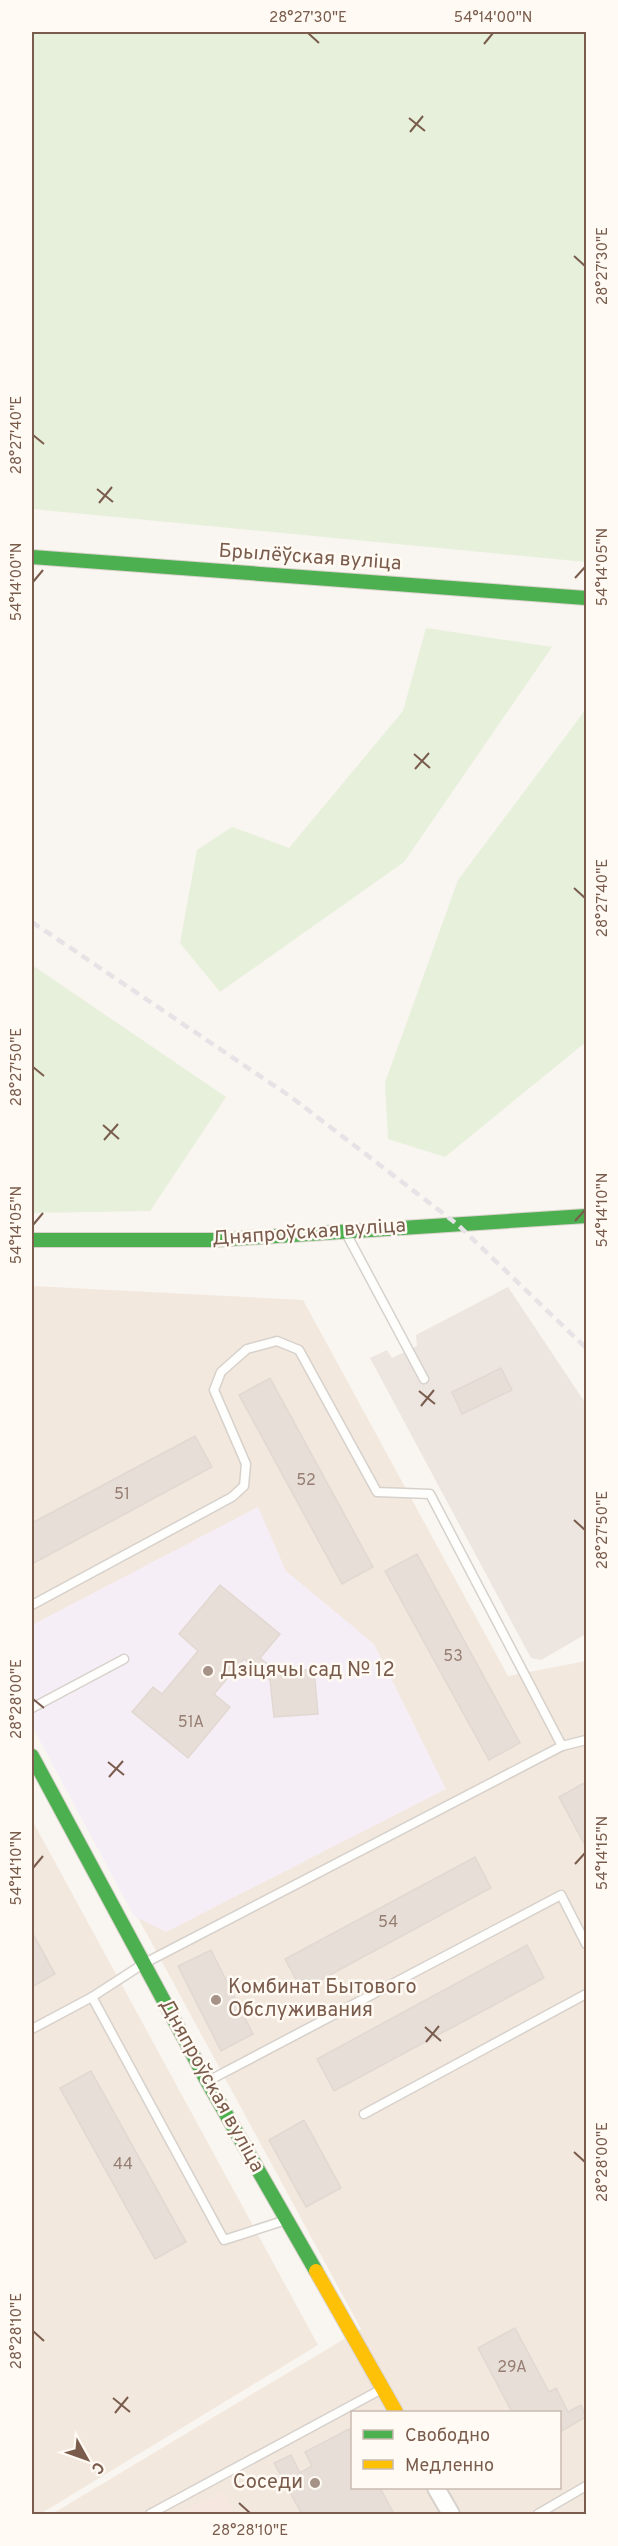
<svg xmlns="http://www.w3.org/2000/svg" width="618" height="2546" font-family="Overpass,sans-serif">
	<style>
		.residential { fill: #f2e8de; fill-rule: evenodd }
		.commercial { fill: #f6e8e1 }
		.industrial { fill: #ede5e0 }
		.education { fill: #f6eef6 }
		.green { fill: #e7f0db }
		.building { fill: #e6ded7; stroke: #e2d8d2; stroke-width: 1.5 }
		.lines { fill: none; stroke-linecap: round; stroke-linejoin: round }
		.lane-casing { stroke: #d7d1cb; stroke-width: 11 }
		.street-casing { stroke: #d7d1cb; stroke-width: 20 }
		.fast-casing { stroke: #d9d2cb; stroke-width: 16 }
		.slow-casing { stroke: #d9d2cb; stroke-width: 16 }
		.lane { stroke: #fefefd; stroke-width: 8 }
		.street { stroke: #fefefd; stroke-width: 16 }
		.fast { stroke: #4caf50; stroke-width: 14 }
		.slow { stroke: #ffc107; stroke-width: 14 }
		.rail { stroke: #e6e3e7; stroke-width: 4.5; stroke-dasharray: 9 6; stroke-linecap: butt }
		.ticks { fill: none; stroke: #7a5c4d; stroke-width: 2 }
		.poi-dot { fill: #a69286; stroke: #fffaf3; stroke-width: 2 }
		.labels { text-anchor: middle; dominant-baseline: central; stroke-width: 5; stroke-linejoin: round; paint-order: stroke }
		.number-label { font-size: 16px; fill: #977e72 }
		.street-label { font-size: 20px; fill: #7a5c4d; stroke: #fffaf3 }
		.poi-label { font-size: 20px; fill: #7a5c4d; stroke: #fffaf3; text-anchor: start }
		.neatline { fill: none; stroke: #7a5c4d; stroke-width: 2 }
		.ticks-label { font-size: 15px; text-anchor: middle; fill: #7a5c4d }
	</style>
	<rect width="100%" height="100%" fill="#f9f5f0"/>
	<g class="residential">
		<path d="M32,1286L303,1300L508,1676L586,1661V2514H52L361,2329L32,1722ZM352,2412H560V2488H352Z"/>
		<polygon points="32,1820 318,2345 40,2514 32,2514"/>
	</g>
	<polygon class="commercial" points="223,2492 234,2514 177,2514"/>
	<polygon class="industrial" points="508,1287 586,1404 586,1634 541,1660 531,1658 370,1358 387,1350 392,1358 417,1346 416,1335"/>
	<polygon class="education" points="258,1507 286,1571 374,1644 446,1789 166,1932 134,1916 32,1726 32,1625"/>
	<g class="green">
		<polygon points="32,32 586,32 586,562 32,509"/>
		<polygon points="426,628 552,647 404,862 220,992 180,943 197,850 232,827 289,848 403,711"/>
		<polygon points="586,709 586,1042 445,1157 388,1139 385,1083 458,880"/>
		<polygon points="32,965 226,1097 150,1211 32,1213"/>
	</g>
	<g class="building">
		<polygon points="501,1368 512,1390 462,1414 452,1392"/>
		<polygon points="270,1378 373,1567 342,1584 239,1395"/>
		<polygon points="195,1436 212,1467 32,1564 32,1523"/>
		<polygon points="417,1554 520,1743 489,1760 385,1571"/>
		<polygon points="220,1585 280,1634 260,1658 277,1672 314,1669 318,1714 274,1717 270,1680 244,1659 214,1694 230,1707 188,1758 132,1712 153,1687 162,1694 198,1651 179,1634"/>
		<polygon points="586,1782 586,1847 559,1797"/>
		<polygon points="475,1857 491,1888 302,1990 285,1959"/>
		<polygon points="32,1932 55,1974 32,1987"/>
		<polygon points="527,1945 544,1978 334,2091 317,2059"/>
		<polygon points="211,1950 253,2034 221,2051 178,1966"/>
		<polygon points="91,2071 186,2242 155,2259 60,2088"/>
		<polygon points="304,2120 341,2188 306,2207 269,2140"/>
		<polygon points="515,2328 549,2392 556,2388 568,2412 581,2405 586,2417 560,2432 560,2412 512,2412 478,2348"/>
		<polygon points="349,2429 352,2436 352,2488 380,2488 394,2514 302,2514 274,2463 291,2455 300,2473 312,2466 305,2452"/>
	</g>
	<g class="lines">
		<g class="lane-casing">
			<g id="lane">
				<polyline points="347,1235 424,1379"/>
				<polyline points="32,1605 232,1497 244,1486 246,1464 214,1390 221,1372 247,1349 277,1341 299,1350 377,1492 430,1494 562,1746 143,1964 92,1997 32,2029"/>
				<polyline points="32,1708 124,1659"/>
				<polyline points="562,1746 586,1740"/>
				<polyline points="92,1997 224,2240 283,2221"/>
				<polyline points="208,2081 561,1895 586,1944"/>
				<polyline points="364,2114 586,1994"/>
				<polyline points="150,2514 380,2390"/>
				<polyline points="538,2514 586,2486"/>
			</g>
		</g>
		<g class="street-casing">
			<polyline id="street" points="436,2488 451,2514"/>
		</g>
		<g class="fast-casing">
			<g id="fast">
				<polyline points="32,557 586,598"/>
				<polyline points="32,1240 215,1240 586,1216"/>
				<polyline points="32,1756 207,2081 316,2271"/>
			</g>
		</g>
		<g class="slow-casing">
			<polyline id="slow" points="316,2271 396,2412"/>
		</g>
		<use href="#lane" class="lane"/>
		<use href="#street" class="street"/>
		<use href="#fast" class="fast"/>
		<use href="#slow" class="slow"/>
		<polyline class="rail" points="32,922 291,1097 457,1224 586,1348"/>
	</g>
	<path class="ticks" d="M308,33L319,43M484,44L493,33M409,118L425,131M410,132L423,116M574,256L585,266M33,435L44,444M97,489L113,502M99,503L112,487M575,578L585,567M33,582L43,570M414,754L430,768M415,769L429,753M574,888L585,898M33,1067L44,1076M103,1125L119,1139M104,1140L118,1124M575,1221L585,1210M33,1225L43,1213M419,1391L435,1404M421,1406L434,1390M574,1520L585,1530M33,1699L44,1708M108,1762L124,1775M109,1777L123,1761M575,1864L585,1853M33,1868L43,1856M425,2027L441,2041M426,2042L439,2026M574,2152L585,2162M33,2331L44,2341M113,2398L130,2412M115,2413L128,2397M239,2503L250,2513"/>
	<g class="poi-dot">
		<circle cx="208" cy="1671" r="6"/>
		<circle cx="216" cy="2000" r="6"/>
		<circle cx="315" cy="2483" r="6"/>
	</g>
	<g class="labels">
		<g class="number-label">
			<text x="306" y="1481">52</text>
			<text x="122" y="1495">51</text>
			<text x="453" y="1657">53</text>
			<text x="191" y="1723">51А</text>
			<text x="388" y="1923">54</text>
			<text x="123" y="2165">44</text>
			<text x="512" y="2368">29А</text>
		</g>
		<g class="street-label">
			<text transform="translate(310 558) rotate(4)">Брылёўская вуліца</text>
			<text transform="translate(309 1233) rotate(-4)">Дняпроўская вуліца</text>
			<text transform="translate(211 2086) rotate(61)">Дняпроўская вуліца</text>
		</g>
		<g class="poi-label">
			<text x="220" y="1671">Дзіцячы сад № 12</text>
			<text x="228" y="1988">Комбинат Бытового<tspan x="228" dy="23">Обслуживания</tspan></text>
			<text x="303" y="2483" text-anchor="end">Соседи</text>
		</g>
	</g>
	<rect width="618" height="2546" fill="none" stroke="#fffaf3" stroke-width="66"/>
	<rect x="351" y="2411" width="210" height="78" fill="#fffaf3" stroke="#cabbb1" stroke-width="1.5"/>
	<rect x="363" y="2430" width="30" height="9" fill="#4caf50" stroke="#cabbb1" stroke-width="1.5"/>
	<text x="405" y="2441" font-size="18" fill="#7a5c4d">Свободно</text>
	<rect x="363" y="2460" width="30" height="9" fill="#ffc107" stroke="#cabbb1" stroke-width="1.5"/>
	<text x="405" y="2471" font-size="18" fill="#7a5c4d">Медленно</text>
	<g transform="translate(87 2459) rotate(130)" stroke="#fffaf3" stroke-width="4.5" paint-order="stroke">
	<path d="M0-4.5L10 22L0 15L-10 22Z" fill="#7a5c4d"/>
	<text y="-9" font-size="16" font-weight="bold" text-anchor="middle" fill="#7a5c4d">С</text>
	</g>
	<rect x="33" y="33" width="552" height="2480" class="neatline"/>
	<g class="ticks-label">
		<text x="308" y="22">28°27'30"E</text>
		<text x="493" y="22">54°14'00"N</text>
		<text transform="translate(602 266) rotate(-90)" y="5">28°27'30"E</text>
		<text transform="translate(16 435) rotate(-90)" y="5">28°27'40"E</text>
		<text transform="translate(602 567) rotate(-90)" y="5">54°14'05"N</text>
		<text transform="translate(16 582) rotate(-90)" y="5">54°14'00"N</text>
		<text transform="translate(602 898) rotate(-90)" y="5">28°27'40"E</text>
		<text transform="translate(16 1067) rotate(-90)" y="5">28°27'50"E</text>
		<text transform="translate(602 1210) rotate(-90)" y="5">54°14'10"N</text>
		<text transform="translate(16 1225) rotate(-90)" y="5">54°14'05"N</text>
		<text transform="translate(602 1530) rotate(-90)" y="5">28°27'50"E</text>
		<text transform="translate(16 1699) rotate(-90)" y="5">28°28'00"E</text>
		<text transform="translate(602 1853) rotate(-90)" y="5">54°14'15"N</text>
		<text transform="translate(16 1868) rotate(-90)" y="5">54°14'10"N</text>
		<text transform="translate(602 2162) rotate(-90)" y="5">28°28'00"E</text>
		<text transform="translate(16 2331) rotate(-90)" y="5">28°28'10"E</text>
		<text x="250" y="2535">28°28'10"E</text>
	</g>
</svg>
